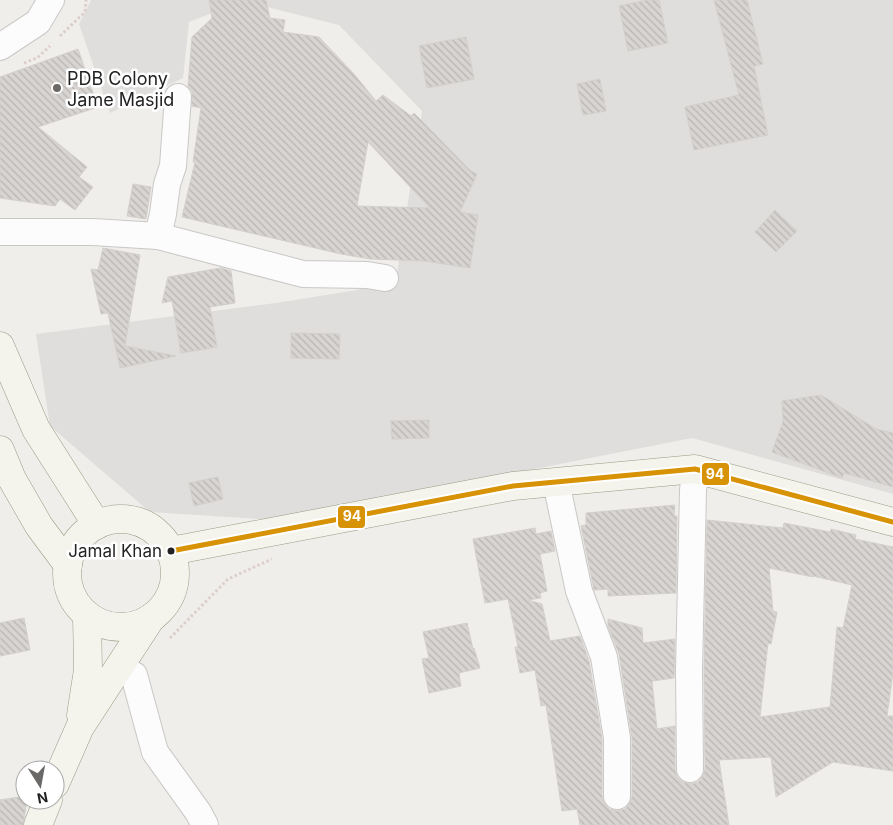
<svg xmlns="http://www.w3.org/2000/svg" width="893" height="825" font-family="Inter,sans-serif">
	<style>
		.residential { fill: #dfdedc }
		.building { fill: url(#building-back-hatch); stroke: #d3d0cc; fill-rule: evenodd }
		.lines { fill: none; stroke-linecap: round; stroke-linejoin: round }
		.minor-casing { stroke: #c9c8c7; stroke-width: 28 }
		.secondary-casing { stroke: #999a82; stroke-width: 29 }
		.path { stroke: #dccecd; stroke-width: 3; stroke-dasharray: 2.5 2.5; stroke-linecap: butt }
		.minor { stroke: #fdfcfc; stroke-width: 26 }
		.secondary { stroke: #f4f4ed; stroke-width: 28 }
		.bus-1-casing { stroke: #fff; stroke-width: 9 }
		.bus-1 { stroke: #d79205; stroke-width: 5 }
		.poi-dot { fill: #6a6968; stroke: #fff; stroke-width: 2 }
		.bus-dot { fill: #222; stroke: #fff; stroke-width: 2 }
		.labels { text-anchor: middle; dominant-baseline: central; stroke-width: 5; stroke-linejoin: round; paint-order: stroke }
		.bus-label { font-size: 17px; fill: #222; stroke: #fff; text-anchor: end }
		.poi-label { font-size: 18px; fill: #222; stroke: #fff; text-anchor: start }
		.line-badge { stroke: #fff; stroke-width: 2 }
		.badge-label { font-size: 14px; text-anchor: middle; font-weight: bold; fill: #fff }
	</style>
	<defs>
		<pattern id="building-back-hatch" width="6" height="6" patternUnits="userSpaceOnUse" patternTransform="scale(1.25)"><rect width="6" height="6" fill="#d7d4d2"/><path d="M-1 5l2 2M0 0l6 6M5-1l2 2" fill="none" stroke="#b8b6b4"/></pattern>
	</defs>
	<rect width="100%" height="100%" fill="#f0eeeb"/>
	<polygon class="residential" points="91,0 893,0 893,494 692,438 275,520 150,512 50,426 36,334 276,303 357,290 396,280 422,111 339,25 243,1 189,22 183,78 110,113 79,24"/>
	<g class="building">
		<path d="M209,0H266L270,18L285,20L283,32L319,37L354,74L376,101L383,95L411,116L414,113L471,171L477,174L460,212L478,215L470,268L425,261L370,259L341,254L182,217L195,162H193L201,108L192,106V91L188,86L192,37L212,18ZM368,142L430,208L357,206Z"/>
		<polygon points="647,0 659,0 668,43 628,51 619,6"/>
		<polygon points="714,0 747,0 763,64 754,66 768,135 694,150 685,107 739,95"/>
		<polygon points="466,37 474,79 427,88 419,46"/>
		<polygon points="78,49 98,107 38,127 87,167 79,177 93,187 75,210 60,199 55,206 0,198 0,77"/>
		<polygon points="600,79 606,111 583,115 577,84"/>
		<polygon points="133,184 151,187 146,219 127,216"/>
		<polygon points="775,210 797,231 776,252 755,232"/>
		<polygon points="103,248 140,255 125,346 176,356 120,368 108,313 101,314 91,269 98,270"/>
		<polygon points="221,268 231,271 235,303 210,307 217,347 181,353 172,301 162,303 168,277"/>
		<polygon points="291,333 340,334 339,359 291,358"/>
		<polygon points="821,395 876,429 893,433 893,487 844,473 842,478 772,452 783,422 782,401"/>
		<polygon points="429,420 429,438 392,439 391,421"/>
		<polygon points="218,477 223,499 194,506 189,483"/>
		<polygon points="675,505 674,516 677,516 676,593 608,596 608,589 594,590 581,526 586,525 586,513"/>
		<path d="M707,520L783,528L784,523L830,532L831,529L856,535L855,539L893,547V673L887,716H893V771L833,762L776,797L771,757L719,760L729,825H580L577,809L562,811L546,705L541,706L535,670L520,673L515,647H518L508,599L485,603L473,539L535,528L536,534L551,531L555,551L540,554L547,591L540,593L541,598L528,600L542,604L550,641L580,636L589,661L602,739V796L604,803L609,809L617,811L625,809L630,803L632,796V738L619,654L608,626V619L642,628L643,643L675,639L674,678L652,681L657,729L675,726V769L677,777L683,782L691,784L698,782L703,776L705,769L704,670ZM769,568L813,577V576L852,585L843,628L837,627L830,707L760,717L768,643L771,644L777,612L773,611Z"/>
		<polygon points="24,618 30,650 0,656 0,623"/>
		<polygon points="467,623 473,649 474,648 480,668 459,673 461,686 429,693 422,659 429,658 423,632"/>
		<polygon points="25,796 25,800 27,800 23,825 0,825 0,800"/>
	</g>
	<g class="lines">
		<g class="minor-casing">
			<g id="minor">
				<polyline points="0,47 38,22 51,0"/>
				<polyline points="0,232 93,232 158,236 303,274 367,275 385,278"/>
				<polyline points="158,236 163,214 167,184 173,166 178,97"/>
				<polyline points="556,482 579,591 604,657 617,738 617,796"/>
				<polyline points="134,675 155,752 198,812 205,825"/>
				<polyline points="690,769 689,670 693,491 695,469"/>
			</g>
		</g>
		<g class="secondary-casing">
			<g id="secondary">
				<polyline points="0,346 36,429 97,525"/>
				<polyline points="0,450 12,479 39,526 68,565"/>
				<circle cx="121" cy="573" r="54"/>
				<polyline points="171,551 513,486 695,469 893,522"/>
				<polyline points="81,715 88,670 87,615"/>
				<polyline points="55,784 80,727 151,618"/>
				<polyline points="38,825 48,800"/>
			</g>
		</g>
		<g class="path">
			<polyline points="60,36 85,12 86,0"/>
			<polyline points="24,63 37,58 50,46"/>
			<polyline points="55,586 64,605"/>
			<polyline points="170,638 228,579 272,559"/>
		</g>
		<use href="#minor" class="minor"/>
		<use href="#secondary" class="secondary"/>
		<g class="bus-1-casing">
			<polyline id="bus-1" points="171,551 513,486 695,469 893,522"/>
		</g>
		<use href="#bus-1" class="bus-1"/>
	</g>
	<circle class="poi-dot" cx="57" cy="88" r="5"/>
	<circle class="bus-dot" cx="171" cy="551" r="4.5"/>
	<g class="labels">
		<g class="bus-label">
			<text x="162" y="551">Jamal Khan</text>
		</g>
		<g class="poi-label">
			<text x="67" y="78">PDB Colony<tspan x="67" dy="21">Jame Masjid</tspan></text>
		</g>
	</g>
	<g class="line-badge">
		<rect x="701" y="462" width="29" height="24" rx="5" fill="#d79205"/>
		<rect x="337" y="505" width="29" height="24" rx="5" fill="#d79205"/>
	</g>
	<g class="badge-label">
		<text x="715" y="479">94</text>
		<text x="352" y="521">94</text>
	</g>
	<g transform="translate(40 785) rotate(169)"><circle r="24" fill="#ffffff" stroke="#a7a7a7"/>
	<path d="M0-4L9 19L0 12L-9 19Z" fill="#6a6968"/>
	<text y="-8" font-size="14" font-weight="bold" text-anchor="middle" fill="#222222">N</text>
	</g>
</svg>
